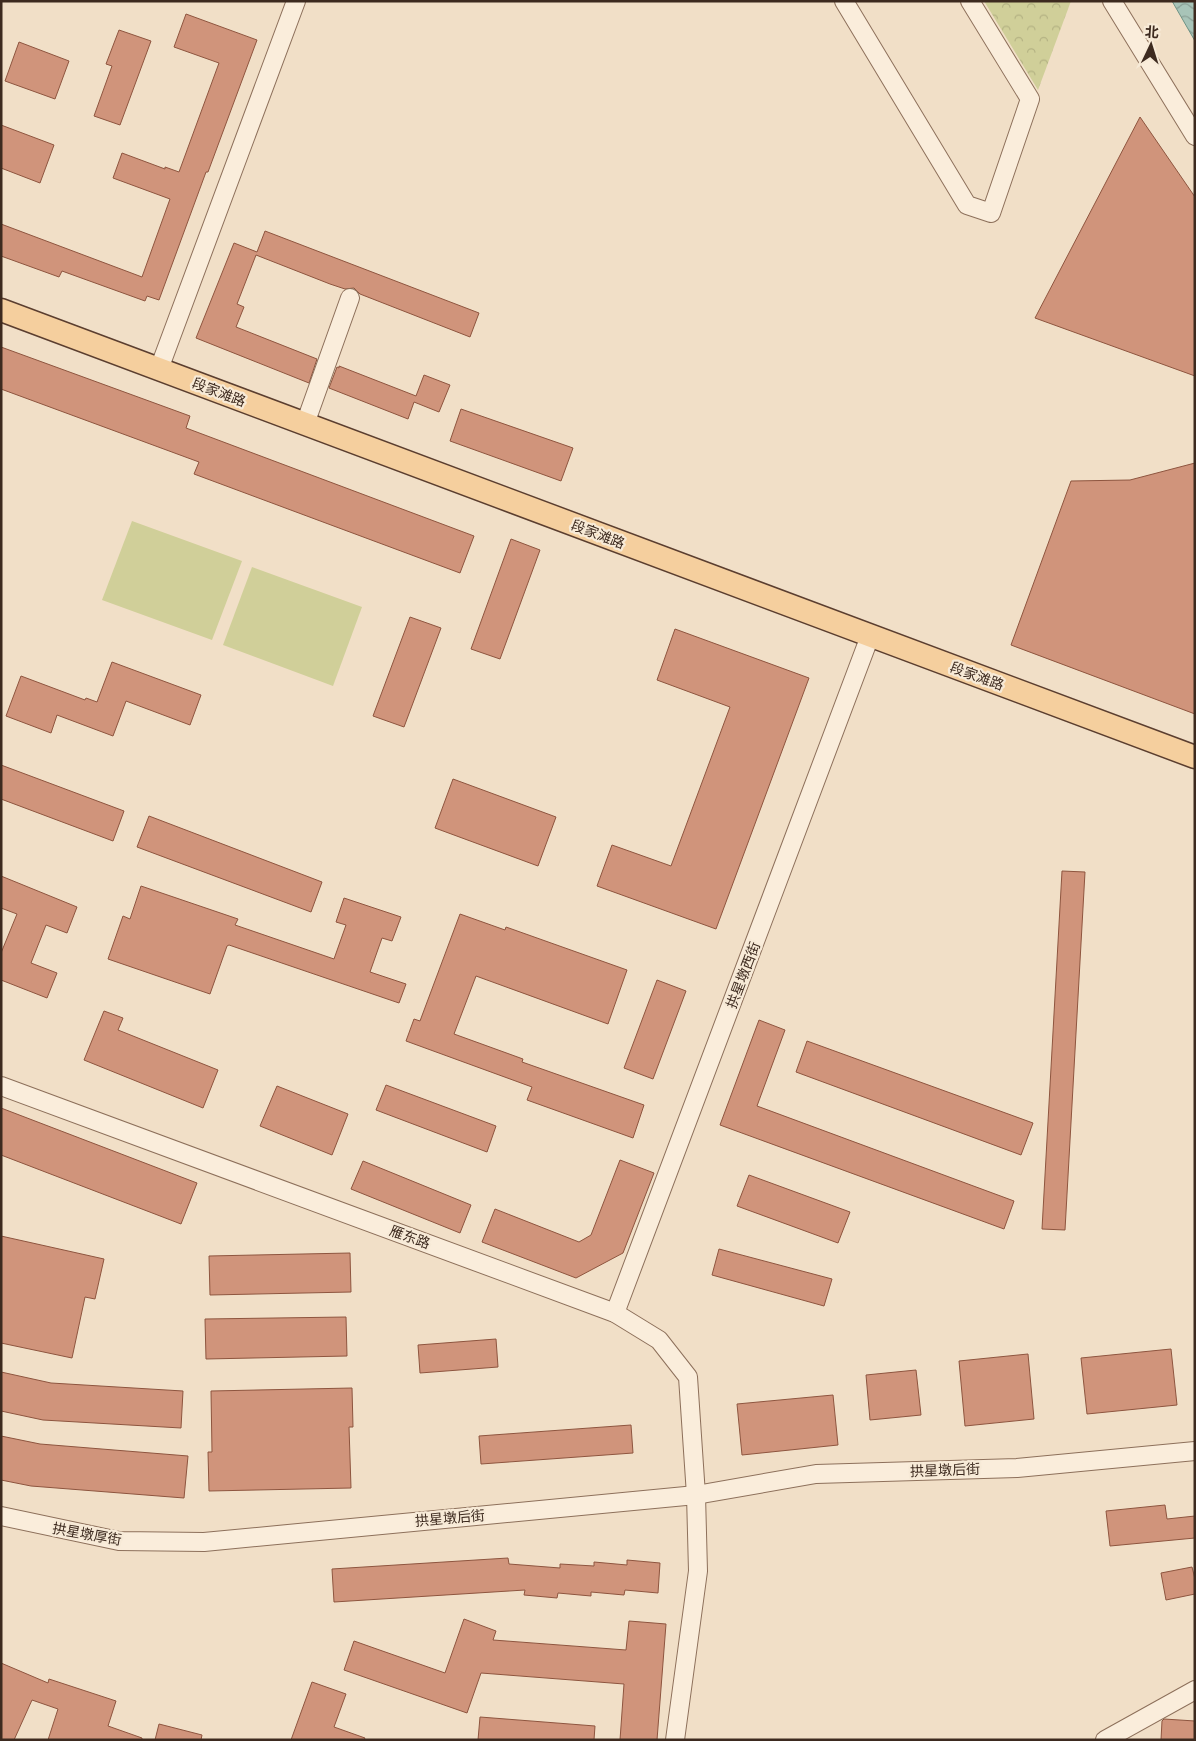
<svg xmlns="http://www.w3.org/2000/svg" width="1196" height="1741" font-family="'Roboto Serif','Noto Sans SC',serif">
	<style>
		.park { fill: url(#park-crowns) }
		.garden { fill: #d0cf99 }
		.water { fill: url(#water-waves); stroke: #6e9385 }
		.building { fill: #d0947b; stroke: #8e553f }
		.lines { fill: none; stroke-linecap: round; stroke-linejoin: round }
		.minor-casing { stroke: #8d705b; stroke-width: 20 }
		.major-casing { stroke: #5b3e2f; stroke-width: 25 }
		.minor { stroke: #faeddb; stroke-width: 18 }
		.major { stroke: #f5cf9e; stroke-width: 22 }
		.labels { text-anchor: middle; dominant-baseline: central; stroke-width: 4.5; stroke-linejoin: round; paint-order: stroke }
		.street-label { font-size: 14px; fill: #3d2a1f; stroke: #f7ead7 }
	</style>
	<defs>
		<pattern id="park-crowns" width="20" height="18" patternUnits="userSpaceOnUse" patternTransform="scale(1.25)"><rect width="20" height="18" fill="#d0cf99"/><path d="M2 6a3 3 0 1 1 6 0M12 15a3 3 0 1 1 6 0" fill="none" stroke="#b4b283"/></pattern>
		<pattern id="water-waves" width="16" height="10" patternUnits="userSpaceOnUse" patternTransform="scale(1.25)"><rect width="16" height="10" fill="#a8c4b8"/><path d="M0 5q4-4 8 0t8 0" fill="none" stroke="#8a9f95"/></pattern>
	</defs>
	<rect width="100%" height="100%" fill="#f1dfc7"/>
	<polygon class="park" points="984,1 1071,1 1038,90"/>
	<g class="garden">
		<polygon points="132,521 242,561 212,640 102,600"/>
		<polygon points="252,567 362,607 333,686 223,645"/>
	</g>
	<polygon class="water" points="1172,1 1195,1 1195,41"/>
	<g class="building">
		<polygon points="186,14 257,40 208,172 206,172 159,300 147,296 145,301 62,271 59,277 1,256 1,224 142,277 170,199 113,178 122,153 165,169 165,167 179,172 219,63 174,47"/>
		<polygon points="119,30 151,41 120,125 94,116 112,66 106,64"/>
		<polygon points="19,42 69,61 55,99 5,81"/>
		<polygon points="1140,117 1195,197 1195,376 1035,318"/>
		<polygon points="1,125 54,145 40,183 1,168"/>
		<polygon points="265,231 479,313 470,337 360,294 354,288 345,289 330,284 256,255 237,304 244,307 236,327 317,359 309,383 196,338 234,243 257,252"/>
		<polygon points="1,347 190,416 186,428 474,536 460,573 194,474 199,462 1,389"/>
		<polygon points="339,366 416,396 424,375 450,385 439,412 414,402 408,419 329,388 337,367 339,368"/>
		<polygon points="461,409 573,448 561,481 450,441"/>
		<polygon points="1195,463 1195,714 1011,645 1071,481 1130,480"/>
		<polygon points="511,539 540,550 500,659 471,649"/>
		<polygon points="410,617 441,628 404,727 373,716"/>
		<polygon points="675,629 809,678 716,929 597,886 612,845 671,866 730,707 657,680"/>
		<polygon points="112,662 201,695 190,725 126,701 113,736 57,715 51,733 6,716 21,676 85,700 86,698 97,702"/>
		<polygon points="1,765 124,811 113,841 1,799"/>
		<polygon points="453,779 556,817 538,866 435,828"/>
		<polygon points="149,816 322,882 311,912 137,847"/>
		<polygon points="1062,871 1085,872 1065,1230 1042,1229"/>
		<polygon points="1,876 77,907 67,933 46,925 31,963 57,973 47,998 1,980 1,953 17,914 1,908"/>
		<polygon points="141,886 238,919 235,925 334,959 346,925 336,922 344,898 401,917 392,941 382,938 370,972 406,984 399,1003 229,945 227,946 210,994 108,959 123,916 130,919"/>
		<polygon points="460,914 505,930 506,927 627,970 608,1024 476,976 454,1034 523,1059 522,1062 644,1105 633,1138 527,1100 532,1087 406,1041 414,1019 420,1021"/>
		<polygon points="657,980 686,991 653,1079 624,1068"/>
		<polygon points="104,1011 123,1018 118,1030 218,1070 203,1108 84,1060"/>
		<polygon points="759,1020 785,1030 757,1106 1014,1201 1004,1229 720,1125"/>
		<polygon points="807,1041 1033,1123 1021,1155 796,1072"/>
		<polygon points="386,1085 496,1126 487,1152 376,1110"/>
		<polygon points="277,1086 348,1114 332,1155 260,1126"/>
		<polygon points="1,1108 197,1183 181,1224 1,1155"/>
		<polygon points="620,1160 654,1173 623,1253 576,1278 482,1242 495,1209 579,1242 591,1235"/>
		<polygon points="363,1161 471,1205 460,1233 351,1189"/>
		<polygon points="749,1175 850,1212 838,1243 737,1206"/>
		<polygon points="1,1236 104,1259 95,1299 85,1297 72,1358 1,1343"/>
		<polygon points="719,1249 832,1279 824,1306 712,1275"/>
		<polygon points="350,1253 351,1292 210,1295 209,1256"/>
		<polygon points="346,1317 347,1356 206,1359 205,1319"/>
		<polygon points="496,1339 498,1367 420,1373 418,1345"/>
		<polygon points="1171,1349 1177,1405 1087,1414 1081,1358"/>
		<polygon points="1028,1354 1034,1419 965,1426 959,1361"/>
		<polygon points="916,1370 921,1415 870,1420 866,1375"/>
		<polygon points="1,1372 51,1383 183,1391 181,1428 43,1420 1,1411"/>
		<polygon points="352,1388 353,1427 349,1427 351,1488 209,1491 208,1452 212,1452 211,1391"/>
		<polygon points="833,1395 838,1445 742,1455 737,1404"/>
		<polygon points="631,1425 633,1453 481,1464 479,1436"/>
		<polygon points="1,1436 40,1444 188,1456 184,1498 31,1486 1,1480"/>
		<polygon points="1165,1505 1167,1519 1195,1516 1195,1538 1110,1546 1106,1511"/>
		<polygon points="508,1558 509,1564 560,1568 560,1564 594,1566 594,1562 627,1565 627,1560 660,1563 658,1593 625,1590 624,1595 591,1592 591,1596 558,1593 557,1598 524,1595 525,1590 334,1602 332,1569"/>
		<polygon points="1192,1567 1195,1579 1195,1594 1166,1600 1161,1573"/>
		<polygon points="464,1619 496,1631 493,1640 626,1650 629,1621 666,1624 657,1740 620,1740 624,1684 481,1673 467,1713 344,1670 354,1641 445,1673"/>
		<polygon points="1,1663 48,1683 49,1679 116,1701 108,1726 142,1738 142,1740 48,1740 58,1709 32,1700 14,1740 1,1740"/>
		<polygon points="312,1682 346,1694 334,1727 365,1738 364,1740 291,1740"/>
		<polygon points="480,1717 595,1726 594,1740 478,1740"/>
		<polygon points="1164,1719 1195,1721 1195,1740 1161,1740 1162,1721"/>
		<polygon points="159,1724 202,1735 201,1740 155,1740"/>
	</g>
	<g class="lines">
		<g class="minor-casing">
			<g id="minor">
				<polyline points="844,1 967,205 991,213 1030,99 970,1"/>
				<polyline points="1112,1 1195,136"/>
				<polyline points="159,369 296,1"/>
				<polyline points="305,424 350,298"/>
				<polyline points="1,1086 615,1313 659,1340 688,1377 696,1495 698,1571 675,1740"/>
				<polyline points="615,1313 870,636"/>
				<polyline points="1,1516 119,1541 204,1542 696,1495 816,1474 1017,1468 1195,1451"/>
				<polyline points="1105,1740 1195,1690"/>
			</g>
		</g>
		<g class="major-casing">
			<polyline id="major" points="1,310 1195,757"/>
		</g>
		<use href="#minor" class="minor"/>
		<use href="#major" class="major"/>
	</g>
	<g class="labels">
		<g class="street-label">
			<text transform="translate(219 392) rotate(21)">段家滩路</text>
			<text transform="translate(598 534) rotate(21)">段家滩路</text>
			<text transform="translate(977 676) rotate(20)">段家滩路</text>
			<text transform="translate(743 975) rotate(-69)">拱星墩西街</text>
			<text transform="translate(410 1237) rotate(20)">雁东路</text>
			<text transform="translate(945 1470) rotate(-2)">拱星墩后街</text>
			<text transform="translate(450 1518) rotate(-5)">拱星墩后街</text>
			<text transform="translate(87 1534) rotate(10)">拱星墩厚街</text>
		</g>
	</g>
	<rect width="1196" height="1741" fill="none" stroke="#3d2a1f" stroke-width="5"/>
	<g transform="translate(1151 45) rotate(4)" stroke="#f7ead7" stroke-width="4" paint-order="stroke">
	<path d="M0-4L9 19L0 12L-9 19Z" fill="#3d2a1f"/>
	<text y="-8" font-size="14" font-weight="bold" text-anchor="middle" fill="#3d2a1f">北</text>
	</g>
</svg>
